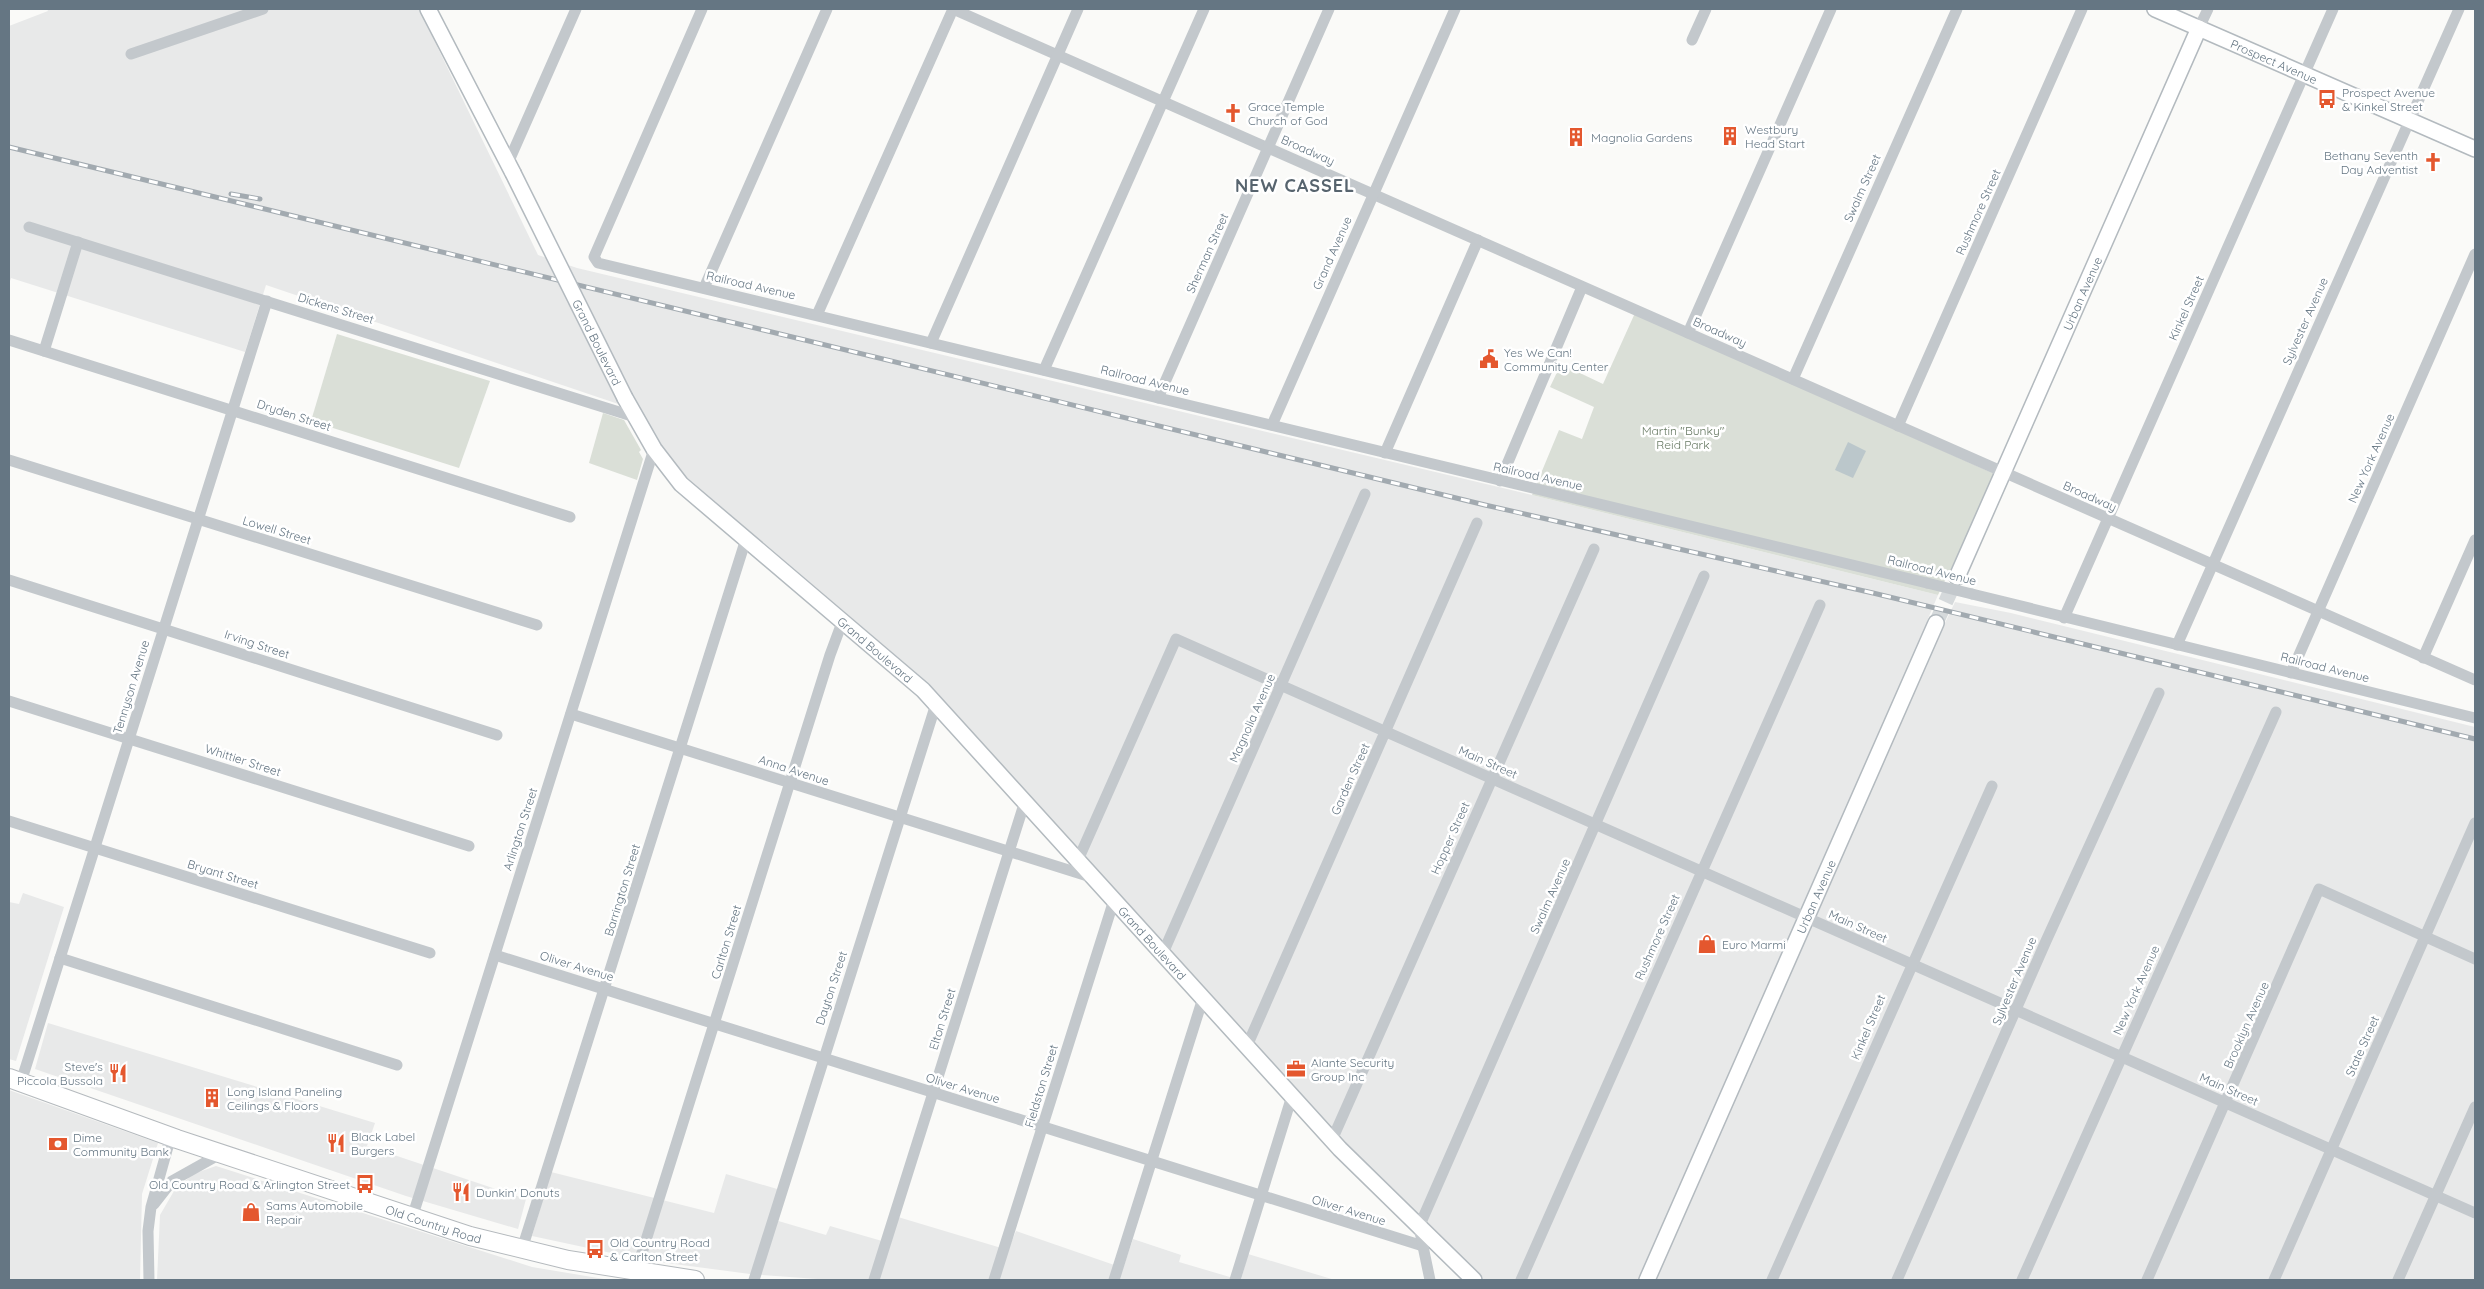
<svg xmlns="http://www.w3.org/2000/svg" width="2484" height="1289" font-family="Quicksand,sans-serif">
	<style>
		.built { fill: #e8e9e9 }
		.green { fill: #dadfd7 }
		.water { fill: #bbc7cb }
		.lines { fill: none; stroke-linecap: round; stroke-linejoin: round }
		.secondary-tunnel { stroke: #d5d9db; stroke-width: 15; stroke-dasharray: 15 8; stroke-linecap: butt }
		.secondary-casing { stroke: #b3babf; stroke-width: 18 }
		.primary-casing { stroke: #b5babe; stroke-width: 20 }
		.street { stroke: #c3c8cc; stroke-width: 11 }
		.secondary { stroke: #fff; stroke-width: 15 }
		.primary { stroke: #fff; stroke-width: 18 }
		.rail-casing { stroke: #a2aab0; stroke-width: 5 }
		.rail { stroke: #fff; stroke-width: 3; stroke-dasharray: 9; stroke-linecap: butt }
		.secondary-bridge-casing { stroke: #b3babf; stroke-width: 18; stroke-linecap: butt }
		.street-bridge { stroke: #c3c8cc; stroke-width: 11 }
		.secondary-bridge { stroke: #fff; stroke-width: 15 }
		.labels { text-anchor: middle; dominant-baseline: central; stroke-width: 5; stroke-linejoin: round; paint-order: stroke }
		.street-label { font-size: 12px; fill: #657683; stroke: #fff }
		.poi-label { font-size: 12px; fill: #657683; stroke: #fff; text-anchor: start }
		.park-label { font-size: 12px; fill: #687a64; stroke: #fff }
		.district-label { font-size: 18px; font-weight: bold; letter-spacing: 1px; fill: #57646e; stroke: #fff }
	</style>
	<rect width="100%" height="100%" fill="#fafaf8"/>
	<g class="built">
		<polygon points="47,9 419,9 538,255 577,268 1532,495 1938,595 1927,621 1944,625 1955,602 2011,613 2475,727 2475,1280 1483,1280 1320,1118 921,677 676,468 636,410 266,285 245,352 11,278 9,284 9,26 48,11"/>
		<polygon points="23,893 64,907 16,1061 9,1059 9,902 19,904"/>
		<polygon points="48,1023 375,1123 367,1146 526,1199 518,1229 406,1196 35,1069"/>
		<polygon points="9,1090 158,1143 142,1194 140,1280 9,1280"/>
		<polygon points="216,1166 532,1267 610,1280 157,1280 160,1215 174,1191 193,1174"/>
		<polygon points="551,1172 714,1213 726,1174 784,1191 775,1220 826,1235 830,1226 889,1243 898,1217 1008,1250 1016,1231 1123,1268 1133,1239 1181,1255 1179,1262 1240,1280 831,1280 750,1274 644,1260 532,1236"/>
		<polygon points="1248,1254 1335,1280 1241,1280"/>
	</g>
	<g class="green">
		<polygon points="1635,313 1997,475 1938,595 1532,495 1559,430 1582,439 1594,407 1550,387 1561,364 1603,384"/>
		<polygon points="337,334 490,381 459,468 311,421"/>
		<polygon points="603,413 624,420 641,450 639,452 643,459 637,480 589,463"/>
	</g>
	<polygon class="water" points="1848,442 1866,451 1853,478 1835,470"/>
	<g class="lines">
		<polyline class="secondary-tunnel" points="1936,623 1957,577"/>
		<g class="secondary-casing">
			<g id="secondary">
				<polyline points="428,9 513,173"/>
				<path id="s1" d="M2155,9L2475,149"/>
				<path id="s2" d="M625,398L654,449L681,484L923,690L1340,1149L1474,1280"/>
				<path id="s3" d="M1957,577L2199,28"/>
				<path id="s4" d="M1647,1280L1936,623"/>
			</g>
		</g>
		<g class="primary-casing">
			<g id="primary">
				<path id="s5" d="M9,1078L177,1139L470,1236L568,1260L695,1280"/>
			</g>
		</g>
		<g class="street">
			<polyline points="702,9 594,257 598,263 1927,583"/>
			<polyline points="953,9 2475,680"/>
			<polyline points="2199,28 2208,9"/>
			<polyline points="1692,40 1706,9"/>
			<polyline points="131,54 263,9"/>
			<polyline points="508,163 576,9"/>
			<polyline points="29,227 635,417"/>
			<polyline points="704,288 827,9"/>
			<polyline points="817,315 953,9"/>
			<polyline points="1688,333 1831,9"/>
			<polyline points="9,340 570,517"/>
			<polyline points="931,343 1078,9"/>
			<polyline points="44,351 78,242"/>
			<polyline points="1044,370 1204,9"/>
			<polyline points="1793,379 1957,9"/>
			<polyline points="1158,398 1329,9"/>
			<polyline points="1272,425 1455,9"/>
			<polyline points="1898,426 2082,9"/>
			<polyline points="1385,453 1478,240"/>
			<polyline points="9,460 537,625"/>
			<polyline points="1500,481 1582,287"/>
			<polyline points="9,580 497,735"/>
			<polyline points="1972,594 2475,718"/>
			<polyline points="2064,618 2333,9"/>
			<polyline points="2177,645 2459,9"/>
			<polyline points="2423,658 2475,540"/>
			<polyline points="2291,673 2475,254"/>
			<polyline points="9,701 469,846"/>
			<polyline points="571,714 1094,878"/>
			<polyline points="9,821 430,953"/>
			<polyline points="1078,860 1176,639 2475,1213"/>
			<polyline points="1163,953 1365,494"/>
			<polyline points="495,955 1423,1246"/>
			<polyline points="60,958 397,1065"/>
			<polyline points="1247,1046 1477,523"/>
			<polyline points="21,1082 267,301"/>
			<polyline points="1332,1140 1594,549"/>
			<polyline points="154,1204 172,1181 222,1153"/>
			<polyline points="412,1218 654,449"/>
			<polyline points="522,1249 746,539"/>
			<polyline points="636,1272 830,655 843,620"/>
			<polyline points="149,1280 148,1231 151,1207 171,1136"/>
			<polyline points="754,1280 936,704"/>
			<polyline points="874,1280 1025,801"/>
			<polyline points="994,1280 1114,900"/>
			<polyline points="1114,1280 1203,998"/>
			<polyline points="1235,1280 1292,1096"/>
			<polyline points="1430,1280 1419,1227 1704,576"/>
			<polyline points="1521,1280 1820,605"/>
			<polyline points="1772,1280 1992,786"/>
			<polyline points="1897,1280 2046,941 2159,693"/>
			<polyline points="2022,1280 2276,712"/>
			<polyline points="2147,1280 2319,889 2475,959"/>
			<polyline points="2274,1280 2475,823"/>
			<polyline points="2398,1280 2475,1107"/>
		</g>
		<use href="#secondary" class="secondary"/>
		<use href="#primary" class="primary"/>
		<g class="rail-casing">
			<g id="rail">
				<polyline points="9,147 1485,505 1873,593 2475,739"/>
				<polyline points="231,194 260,199"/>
			</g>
		</g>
		<use href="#rail" class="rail"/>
		<g class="secondary-bridge-casing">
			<g id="secondary-bridge">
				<path id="s6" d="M513,173L625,398"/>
			</g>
		</g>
		<polyline class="street-bridge" points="1927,583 1972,594"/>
		<use href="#secondary-bridge" class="secondary-bridge"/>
	</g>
	<defs>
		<g id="bus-bare" transform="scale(1.5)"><path d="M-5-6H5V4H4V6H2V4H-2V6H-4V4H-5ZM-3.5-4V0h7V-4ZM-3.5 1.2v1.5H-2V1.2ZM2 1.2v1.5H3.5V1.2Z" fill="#e4572e" stroke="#fff" stroke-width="2.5" paint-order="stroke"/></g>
		<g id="church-bare" transform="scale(1.5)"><path d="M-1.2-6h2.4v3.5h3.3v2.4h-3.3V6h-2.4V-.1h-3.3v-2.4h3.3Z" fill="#e4572e" stroke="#fff" stroke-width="2.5" paint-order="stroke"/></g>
		<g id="building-bare" transform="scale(1.5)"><path d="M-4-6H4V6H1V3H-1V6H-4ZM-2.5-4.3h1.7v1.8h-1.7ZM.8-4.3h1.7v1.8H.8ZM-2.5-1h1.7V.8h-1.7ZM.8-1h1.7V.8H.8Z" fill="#e4572e" stroke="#fff" stroke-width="2.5" paint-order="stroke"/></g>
		<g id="civic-bare" transform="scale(1.5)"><path d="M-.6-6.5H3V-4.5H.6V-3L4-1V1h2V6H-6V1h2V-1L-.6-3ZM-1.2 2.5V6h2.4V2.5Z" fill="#e4572e" stroke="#fff" stroke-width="2.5" paint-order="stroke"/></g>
		<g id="shop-bare" transform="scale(1.5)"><path d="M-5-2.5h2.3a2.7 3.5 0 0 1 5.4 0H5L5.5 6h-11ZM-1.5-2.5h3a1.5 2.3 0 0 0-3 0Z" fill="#e4572e" stroke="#fff" stroke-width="2.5" paint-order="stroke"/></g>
		<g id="office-bare" transform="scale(1.5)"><path d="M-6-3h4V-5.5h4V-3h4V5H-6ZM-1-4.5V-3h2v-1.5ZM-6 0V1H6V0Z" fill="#e4572e" stroke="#fff" stroke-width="2.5" paint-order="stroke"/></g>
		<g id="restaurant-bare" transform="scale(1.5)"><path d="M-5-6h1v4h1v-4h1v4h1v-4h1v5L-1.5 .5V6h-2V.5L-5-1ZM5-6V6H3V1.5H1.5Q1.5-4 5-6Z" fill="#e4572e" stroke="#fff" stroke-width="2.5" paint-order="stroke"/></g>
		<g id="bank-bare" transform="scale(1.5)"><path d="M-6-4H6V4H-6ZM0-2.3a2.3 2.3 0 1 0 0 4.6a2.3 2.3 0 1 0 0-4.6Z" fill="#e4572e" stroke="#fff" stroke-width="2.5" paint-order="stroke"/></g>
	</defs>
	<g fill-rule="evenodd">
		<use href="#bus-bare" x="2327" y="99"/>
		<use href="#church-bare" x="1233" y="113"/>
		<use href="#building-bare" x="1730" y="136"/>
		<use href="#building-bare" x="1576" y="137"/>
		<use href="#church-bare" x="2433" y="162"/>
		<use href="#civic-bare" x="1489" y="359"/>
		<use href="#shop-bare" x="1707" y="944"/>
		<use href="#office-bare" x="1296" y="1069"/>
		<use href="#restaurant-bare" x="118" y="1073"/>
		<use href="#building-bare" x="212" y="1098"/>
		<use href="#restaurant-bare" x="336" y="1143"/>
		<use href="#bank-bare" x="58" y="1144"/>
		<use href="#bus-bare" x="365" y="1184"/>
		<use href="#restaurant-bare" x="461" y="1192"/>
		<use href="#shop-bare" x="251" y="1212"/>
		<use href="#bus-bare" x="595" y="1249"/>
	</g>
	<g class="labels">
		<g class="street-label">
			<text stroke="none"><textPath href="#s1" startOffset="130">Prospect Avenue</textPath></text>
			<text transform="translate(1308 150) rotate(24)">Broadway</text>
			<text transform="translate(1862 188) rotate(-66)">Swalm Street</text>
			<text transform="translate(1978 212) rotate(-66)">Rushmore Street</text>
			<text transform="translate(1207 253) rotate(-66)">Sherman Street</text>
			<text transform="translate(1332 253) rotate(-66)">Grand Avenue</text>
			<text transform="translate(751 285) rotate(13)">Railroad Avenue</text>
			<text stroke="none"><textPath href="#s3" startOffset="310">Urban Avenue</textPath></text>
			<text transform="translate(336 308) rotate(17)">Dickens Street</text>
			<text transform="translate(2186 308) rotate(-66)">Kinkel Street</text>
			<text transform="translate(2305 321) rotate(-66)">Sylvester Avenue</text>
			<text transform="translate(1720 332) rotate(24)">Broadway</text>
			<text stroke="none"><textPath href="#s6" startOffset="189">Grand Boulevard</textPath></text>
			<text transform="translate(1145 380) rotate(14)">Railroad Avenue</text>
			<text transform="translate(294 415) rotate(18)">Dryden Street</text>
			<text transform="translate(2371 458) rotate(-66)">New York Avenue</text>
			<text transform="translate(1538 476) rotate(13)">Railroad Avenue</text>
			<text transform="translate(2090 496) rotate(24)">Broadway</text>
			<text transform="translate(277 530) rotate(17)">Lowell Street</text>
			<text transform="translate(1932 570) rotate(14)">Railroad Avenue</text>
			<text transform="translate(257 644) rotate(18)">Irving Street</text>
			<text stroke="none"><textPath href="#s2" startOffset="358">Grand Boulevard</textPath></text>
			<text transform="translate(2325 667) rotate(14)">Railroad Avenue</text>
			<text transform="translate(131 687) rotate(-73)">Tennyson Avenue</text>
			<text transform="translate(1252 718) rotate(-66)">Magnolia Avenue</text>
			<text transform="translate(243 760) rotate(18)">Whittier Street</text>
			<text transform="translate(1488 762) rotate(24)">Main Street</text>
			<text transform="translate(794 770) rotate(18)">Anna Avenue</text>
			<text transform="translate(1350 779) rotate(-66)">Garden Street</text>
			<text transform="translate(520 829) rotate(-72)">Arlington Street</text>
			<text transform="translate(1450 838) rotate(-66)">Hopper Street</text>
			<text transform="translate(223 874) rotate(17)">Bryant Street</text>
			<text transform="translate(622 890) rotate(-73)">Barrington Street</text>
			<text transform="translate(1550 896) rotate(-66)">Swalm Avenue</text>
			<text stroke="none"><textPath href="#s4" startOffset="419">Urban Avenue</textPath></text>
			<text transform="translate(1858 926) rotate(24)">Main Street</text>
			<text transform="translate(1657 937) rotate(-66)">Rushmore Street</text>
			<text transform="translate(726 942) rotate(-73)">Carlton Street</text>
			<text stroke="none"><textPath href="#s2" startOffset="762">Grand Boulevard</textPath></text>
			<text transform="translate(577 966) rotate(17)">Oliver Avenue</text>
			<text transform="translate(2014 981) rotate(-67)">Sylvester Avenue</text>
			<text transform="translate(831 988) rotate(-72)">Dayton Street</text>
			<text transform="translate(2136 990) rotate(-66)">New York Avenue</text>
			<text transform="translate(942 1019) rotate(-73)">Elton Street</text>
			<text transform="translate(2246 1025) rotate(-66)">Brooklyn Avenue</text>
			<text transform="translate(1868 1027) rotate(-67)">Kinkel Street</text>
			<text transform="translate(2362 1046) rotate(-66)">State Street</text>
			<text transform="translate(1041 1086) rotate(-73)">Fieldston Street</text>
			<text transform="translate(963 1088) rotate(17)">Oliver Avenue</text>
			<text transform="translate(2229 1089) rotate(24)">Main Street</text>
			<text transform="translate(1349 1210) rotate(17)">Oliver Avenue</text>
			<text stroke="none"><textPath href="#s5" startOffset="449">Old Country Road</textPath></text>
		</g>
		<g class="poi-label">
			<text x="2342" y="92">Prospect Avenue<tspan x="2342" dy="14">&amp; Kinkel Street</tspan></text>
			<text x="1248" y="106">Grace Temple<tspan x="1248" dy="14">Church of God</tspan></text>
			<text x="1745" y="129">Westbury<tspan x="1745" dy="14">Head Start</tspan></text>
			<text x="1591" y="137">Magnolia Gardens</text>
			<text x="2418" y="155" text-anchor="end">Bethany Seventh<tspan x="2418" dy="14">Day Adventist</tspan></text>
			<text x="1504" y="352">Yes We Can!<tspan x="1504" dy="14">Community Center</tspan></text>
			<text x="1722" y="944">Euro Marmi</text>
			<text x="1311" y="1062">Alante Security<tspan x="1311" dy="14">Group Inc</tspan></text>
			<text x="103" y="1066" text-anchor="end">Steve's<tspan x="103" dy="14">Piccola Bussola</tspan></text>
			<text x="227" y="1091">Long Island Paneling<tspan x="227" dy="14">Ceilings &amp; Floors</tspan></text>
			<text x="351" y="1136">Black Label<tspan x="351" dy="14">Burgers</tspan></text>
			<text x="73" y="1137">Dime<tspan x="73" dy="14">Community Bank</tspan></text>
			<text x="350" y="1184" text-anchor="end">Old Country Road &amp; Arlington Street</text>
			<text x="476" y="1192">Dunkin' Donuts</text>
			<text x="266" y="1205">Sams Automobile<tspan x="266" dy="14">Repair</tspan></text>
			<text x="610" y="1242">Old Country Road<tspan x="610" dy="14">&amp; Carlton Street</tspan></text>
		</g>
		<g class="park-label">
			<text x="1683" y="430">Martin "Bunky"<tspan x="1683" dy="14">Reid Park</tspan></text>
		</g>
		<g class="district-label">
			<text x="1295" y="185">NEW CASSEL</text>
		</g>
	</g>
	<rect width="2484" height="1289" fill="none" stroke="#657683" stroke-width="20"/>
</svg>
